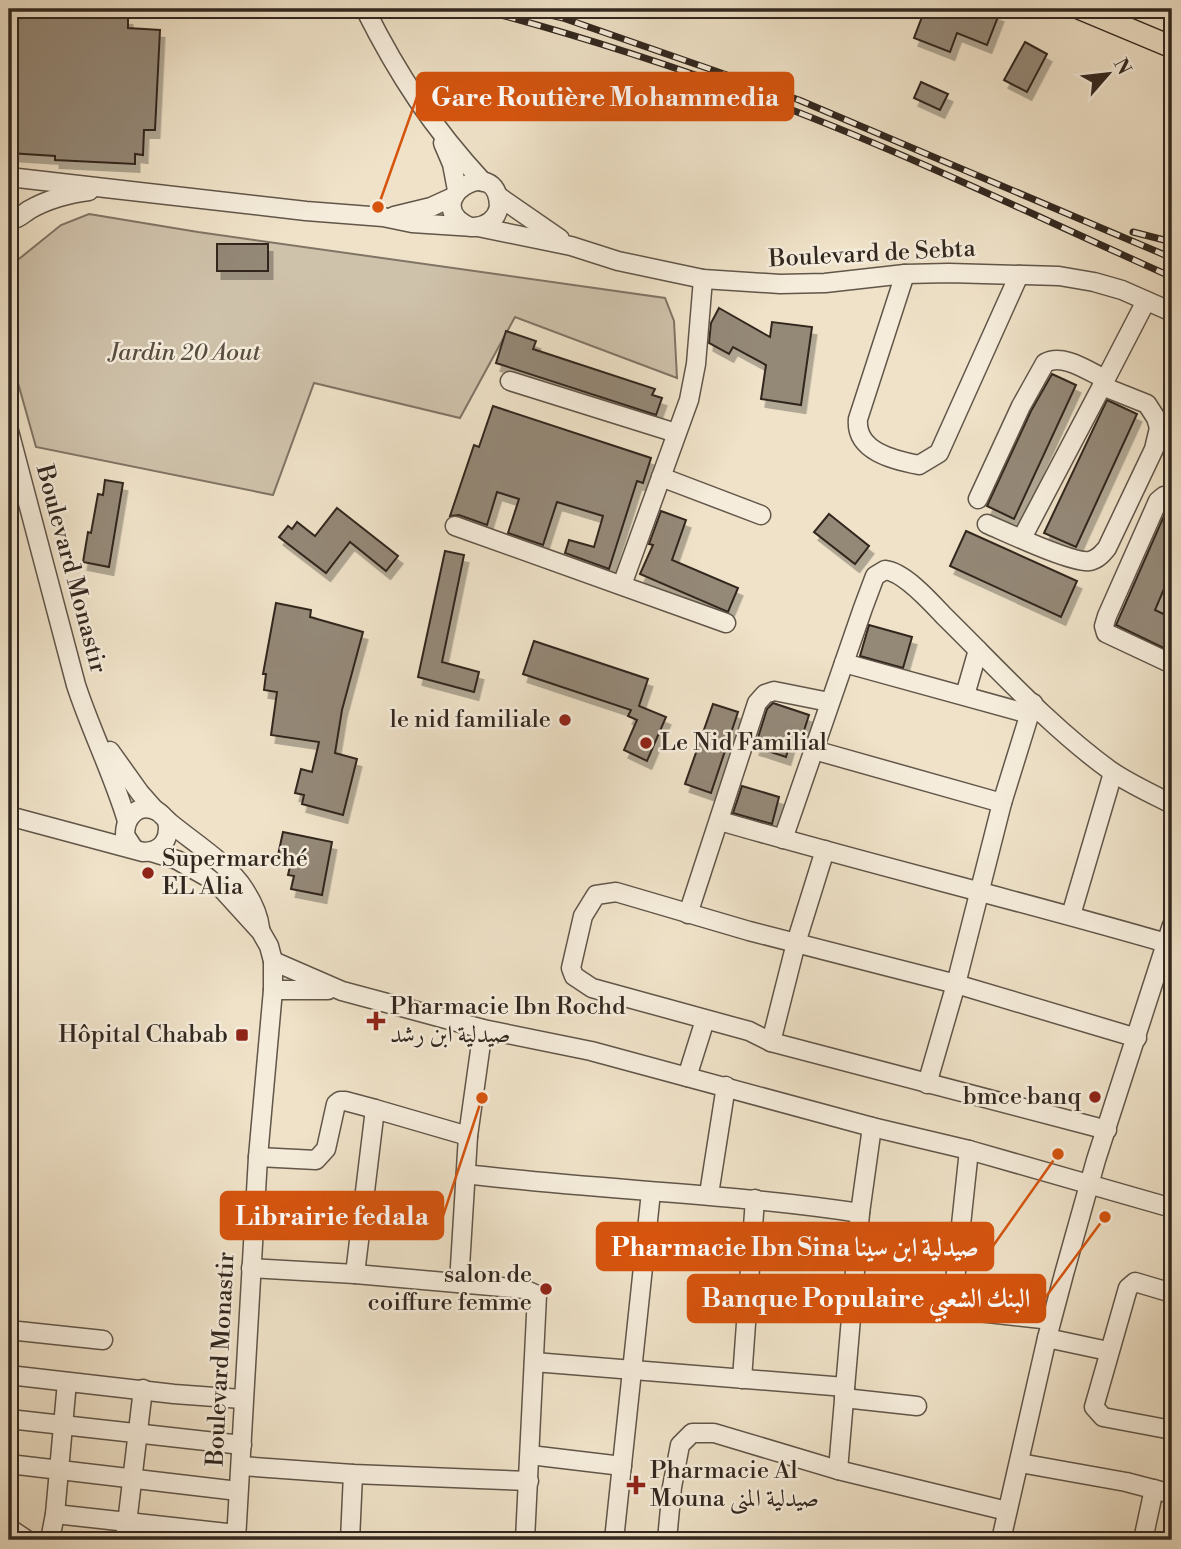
<svg xmlns="http://www.w3.org/2000/svg" width="1181" height="1549" font-family="'Libre Bodoni',Amiri,serif">
	<style>
		.green { fill: #cfc2ab; stroke: #807465; stroke-width: 2 }
		.building { fill: #948877; stroke: #32271f; stroke-width: 2; filter: url(#shadow) }
		.lines { fill: none; stroke-linecap: round; stroke-linejoin: round }
		.minor-casing { stroke: #615649; stroke-width: 21 }
		.major-casing { stroke: #32271f; stroke-width: 24 }
		.minor { stroke: #f5ecdb; stroke-width: 18 }
		.major { stroke: #efe2c8; stroke-width: 21 }
		.rail-casing { stroke: #32271f; stroke-width: 7 }
		.rail { stroke: #f5ecdb; stroke-width: 4.5; stroke-dasharray: 13; stroke-linecap: butt }
		.poi-dot { fill: #8f2418; stroke: #f5ecdb; stroke-width: 2.5 }
		.labels { text-anchor: middle; dominant-baseline: central; stroke-width: 5; stroke-linejoin: round; paint-order: stroke }
		.street-label { font-size: 24px; fill: #32271f; stroke: #f5ecdb }
		.park-label { font-size: 24px; font-style: italic; fill: #594e42; stroke: #f5ecdb }
		.poi-label { font-size: 24px; fill: #32271f; stroke: #f5ecdb; text-anchor: end }
		.leader { fill: none; stroke: #d6540e; stroke-width: 2.5 }
		.callout-dot { fill: #d6540e; stroke: #f5ecdb; stroke-width: 2.5 }
		.callout { fill: #d6540e; stroke: #d6540e; stroke-width: 2.5 }
		.callout-label { font-size: 26px; text-anchor: middle; font-weight: bold; fill: #fff }
	</style>
	<defs>
		<filter id="shadow"><feDropShadow dx="4.5" dy="8" stdDeviation="0" flood-color="#0004"/></filter>
	</defs>
	<rect width="100%" height="100%" fill="#efe2c8"/>
	<filter id="stains"><feTurbulence type="fractalNoise" baseFrequency=".00286" numOctaves="4"/><feColorMatrix values="0 0 0 0 .2 0 0 0 0 .09 0 0 0 0 .02 0 0 0 .5 -.17"/></filter>
	<radialGradient id="worn" r=".72"><stop offset=".6" stop-color="#630" stop-opacity="0"/><stop offset="1" stop-color="#630" stop-opacity=".3"/></radialGradient>
	<polygon class="green" points="89,214 198,232 665,298 674,321 677,378 515,317 460,418 314,383 273,495 36,447 9,351 9,267 61,225"/>
	<g class="building">
		<polygon points="13,9 103,9 103,16 128,17 128,28 160,30 155,130 144,130 143,155 135,154 135,164 55,160 55,156 9,153"/>
		<polygon points="925,9 985,9 999,14 987,45 957,33 950,52 914,38"/>
		<polygon points="1025,42 1047,54 1027,92 1004,80"/>
		<polygon points="921,82 948,94 940,110 914,98"/>
		<rect x="217" y="244" width="51" height="27"/>
		<polygon points="719,308 770,337 772,322 812,327 801,405 761,399 766,365 733,347 729,354 709,343 711,323"/>
		<polygon points="506,331 536,341 533,349 655,389 652,395 662,398 656,415 496,363"/>
		<polygon points="1052,374 1076,385 1014,519 987,506 1031,411"/>
		<polygon points="1107,400 1137,414 1076,547 1044,533"/>
		<polygon points="493,406 651,458 643,483 637,481 609,569 565,553 569,540 594,547 603,516 557,502 543,545 508,533 519,499 497,492 487,525 459,515 450,516 474,445 479,447"/>
		<polygon points="105,480 123,483 109,567 83,562 88,532 91,533 98,494 103,495"/>
		<polygon points="337,508 398,556 386,571 350,542 326,573 279,537 288,526 292,529 297,522 315,536"/>
		<polygon points="661,511 686,520 672,560 738,588 728,612 640,574 653,545 649,544"/>
		<polygon points="829,514 869,546 855,564 814,532"/>
		<polygon points="1163,518 1172,522 1172,570 1155,610 1172,618 1172,652 1116,625"/>
		<polygon points="966,531 1077,581 1061,617 950,566"/>
		<polygon points="445,551 464,555 442,662 479,672 474,692 418,677"/>
		<polygon points="276,603 311,610 310,617 363,632 342,710 335,753 357,759 343,815 302,804 304,795 295,793 301,769 312,772 319,742 271,735 277,692 264,690 266,674 263,674"/>
		<polygon points="869,625 912,637 903,668 860,656"/>
		<polygon points="534,641 648,679 639,706 666,717 647,761 624,750 637,720 628,716 631,710 523,674"/>
		<polygon points="773,703 809,715 800,743 791,740 786,757 755,747 767,709"/>
		<polygon points="713,704 738,712 711,793 685,784"/>
		<polygon points="742,786 779,797 772,824 733,813"/>
		<polygon points="283,832 332,842 322,895 291,889 294,876 288,875 292,858 278,855"/>
	</g>
	<g class="lines">
		<g class="minor-casing">
			<g id="minor">
				<path d="M365,9C398,75 433,128 483,182"/>
				<polyline points="443,143 452,164 457,190"/>
				<path d="M9,177L306,211L383,217L412,223L474,227C487,226 496,220 499,207C498,149 416,203 470,227"/>
				<polyline points="498,196 560,239"/>
				<polyline points="394,216 431,207 453,197"/>
				<path d="M9,220C19,219 21,215 29,210C46,200 70,193 89,191"/>
				<polyline points="478,227 571,246 618,261 703,279 780,284 825,283 905,274 949,273 1059,276 1094,282 1122,290 1172,312"/>
				<path d="M905,274L858,419C855,451 893,460 919,465L939,453L1019,275"/>
				<polyline points="510,381 676,433"/>
				<path d="M9,431L76,685C91,731 113,774 127,821"/>
				<polyline points="661,477 761,515"/>
				<polyline points="1172,495 1164,496 1158,501 1107,616 1104,626 1106,633 1172,664"/>
				<path d="M978,499L1021,406L1045,363C1063,353 1088,371 1105,379"/>
				<path d="M987,524C1006,532 1073,564 1090,561C1098,559 1102,554 1107,548L1154,449L1159,428L1156,418L1147,404L1102,386L1146,301"/>
				<polyline points="455,526 726,623"/>
				<polyline points="1022,538 1102,386"/>
				<polyline points="622,585 689,400 696,364 703,279"/>
				<polyline points="844,663 1029,714"/>
				<polyline points="965,695 978,650"/>
				<polyline points="814,750 1002,803"/>
				<polyline points="110,751 140,793 155,810"/>
				<path d="M9,816L143,852C162,852 171,839 167,820"/>
				<path d="M720,821C868,864 1018,900 1166,943"/>
				<path d="M783,839L863,608L875,576L885,570C904,572 930,601 943,615C997,668 1050,727 1111,771C1130,784 1152,794 1172,804"/>
				<path d="M134,849L125,835C125,817 138,802 157,811C162,814 165,819 169,822C193,842 220,858 240,883C250,897 258,911 260,928"/>
				<polyline points="151,852 177,860 207,877 221,888 261,932 269,946 273,961 273,990 258,1157 236,1540"/>
				<polyline points="688,914 757,703 765,694 774,691 829,702"/>
				<polyline points="1071,915 1113,773"/>
				<polyline points="273,961 342,991 398,1006 483,1029 591,1051 872,1127 969,1150 1172,1208"/>
				<polyline points="273,990 328,990"/>
				<polyline points="771,1042 796,943 825,850"/>
				<polyline points="687,1077 705,1020"/>
				<polyline points="927,1084 956,984 1002,803 1033,703"/>
				<polyline points="1107,1130 771,1042 749,1031 592,988 574,976 571,968 583,916 596,895 616,892 749,931 956,984 1137,1038"/>
				<polyline points="258,1157 316,1160 326,1149 336,1104 340,1101 345,1101 375,1109"/>
				<path d="M466,1174C597,1190 729,1193 860,1213"/>
				<polyline points="709,1194 726,1086"/>
				<polyline points="251,1268 355,1274 524,1289 537,1295 525,1540"/>
				<polyline points="355,1274 375,1109 468,1136"/>
				<polyline points="459,1283 468,1136 483,1029"/>
				<polyline points="1172,1293 1135,1282 1128,1288 1094,1407 1103,1417 1172,1430"/>
				<polyline points="853,1298 1051,1320"/>
				<polyline points="952,1309 969,1150"/>
				<polyline points="9,1330 103,1340"/>
				<polyline points="1047,1338 1108,1351"/>
				<polyline points="534,1362 845,1387"/>
				<polyline points="9,1375 174,1394 242,1399"/>
				<polyline points="742,1379 755,1199"/>
				<polyline points="844,1398 917,1406"/>
				<polyline points="9,1419 242,1445"/>
				<polyline points="530,1455 622,1466"/>
				<polyline points="1020,1463 1126,1482 1172,1494"/>
				<polyline points="9,1464 238,1491"/>
				<polyline points="241,1466 353,1474 529,1481"/>
				<polyline points="838,1470 860,1213 872,1127"/>
				<polyline points="55,1514 236,1534"/>
				<polyline points="9,1528 27,1540"/>
				<polyline points="50,1540 55,1514 67,1382"/>
				<polyline points="125,1540 143,1389"/>
				<polyline points="350,1540 353,1474"/>
				<polyline points="614,1540 651,1192"/>
				<polyline points="667,1540 672,1487 680,1445 692,1433 714,1433 838,1470 1007,1511"/>
				<polyline points="1001,1540 1047,1338 1064,1274 1096,1160 1172,925"/>
				<polyline points="1143,1540 1154,1489"/>
			</g>
		</g>
		<g class="major-casing">
			<polyline id="major" points="1081,9 1172,47"/>
		</g>
		<use href="#minor" class="minor"/>
		<use href="#major" class="major"/>
		<g class="rail-casing">
			<g id="rail">
				<path d="M478,9C583,36 691,72 792,110C921,160 1046,221 1172,277"/>
				<polyline points="525,9 563,18 799,100 1172,258"/>
				<polyline points="1133,232 1172,242"/>
			</g>
		</g>
		<use href="#rail" class="rail"/>
	</g>
	<g class="poi-dot">
		<circle cx="565" cy="720" r="7"/>
		<circle cx="646" cy="743" r="7"/>
		<circle cx="148" cy="873" r="7"/>
		<path d="M372.5 1010.5h7v7h7v7h-7v7h-7v-7h-7v-7h7z"/>
		<rect x="235" y="1028" width="14" height="14" rx="3.5"/>
		<circle cx="1095" cy="1097" r="7"/>
		<circle cx="546" cy="1289" r="7"/>
		<path d="M632.5 1474.5h7v7h7v7h-7v7h-7v-7h-7v-7h7z"/>
	</g>
	<g class="labels">
		<g class="street-label">
			<text transform="translate(872 254) rotate(-3)">Boulevard de Sebta</text>
			<text transform="translate(71 569) rotate(75)">Boulevard Monastir</text>
			<text transform="translate(221 1359) rotate(-87)">Boulevard Monastir</text>
		</g>
		<g class="park-label">
			<text x="185" y="353">Jardin 20 Aout</text>
		</g>
		<g class="poi-label">
			<text x="551" y="720">le nid familiale</text>
			<text x="660" y="743" text-anchor="start">Le Nid Familial</text>
			<text x="162" y="859" text-anchor="start">Supermarché<tspan x="162" dy="28">EL Alia</tspan></text>
			<text x="390" y="1007" text-anchor="start">Pharmacie Ibn Rochd<tspan x="390" dy="28">صيدلية ابن رشد</tspan></text>
			<text x="228" y="1035">Hôpital Chabab</text>
			<text x="1081" y="1097">bmce banq</text>
			<text x="532" y="1275">salon de<tspan x="532" dy="28">coiffure femme</tspan></text>
			<text x="650" y="1471" text-anchor="start">Pharmacie Al<tspan x="650" dy="28">Mouna صيدلية المنى</tspan></text>
		</g>
	</g>
	<path class="leader" d="M378 207L417 97M482 1098L443 1216M1058 1154L993 1246M1105 1217L1045 1298"/>
	<g class="callout-dot">
		<circle cx="378" cy="207" r="7"/>
		<circle cx="482" cy="1098" r="7"/>
		<circle cx="1058" cy="1154" r="7"/>
		<circle cx="1105" cy="1217" r="7"/>
	</g>
	<g class="callout">
		<rect x="417" y="73" width="376" height="47" rx="7"/>
		<rect x="221" y="1192" width="222" height="47" rx="7"/>
		<rect x="597" y="1223" width="396" height="47" rx="7"/>
		<rect x="688" y="1275" width="357" height="47" rx="7"/>
	</g>
	<g class="callout-label">
		<text x="605" y="106">Gare Routière Mohammedia</text>
		<text x="332" y="1225">Librairie fedala</text>
		<text x="795" y="1256">Pharmacie Ibn Sina صيدلية ابن سينا</text>
		<text x="866" y="1307">Banque Populaire البنك الشعبي</text>
	</g>
	<rect width="1181" height="1549" fill="none" stroke="#efe2c8" stroke-width="35"/>
	<rect x="10" y="10" width="1160" height="1528" fill="none" stroke="#32271f" stroke-width="3.5"/>
	<rect x="18" y="18" width="1146" height="1514" fill="none" stroke="#32271f" stroke-width="2"/>
	<g transform="translate(1108 74) rotate(62)" stroke="#f5ecdb" stroke-width="5" paint-order="stroke">
	<path d="M0-5L12 26L0 18L-12 26Z" fill="#32271f"/>
	<text y="-10" font-size="19" font-weight="bold" text-anchor="middle" fill="#32271f">N</text>
	</g>
	<rect width="100%" height="100%" filter="url(#stains)"/>
	<rect width="100%" height="100%" fill="url(#worn)"/>
</svg>
